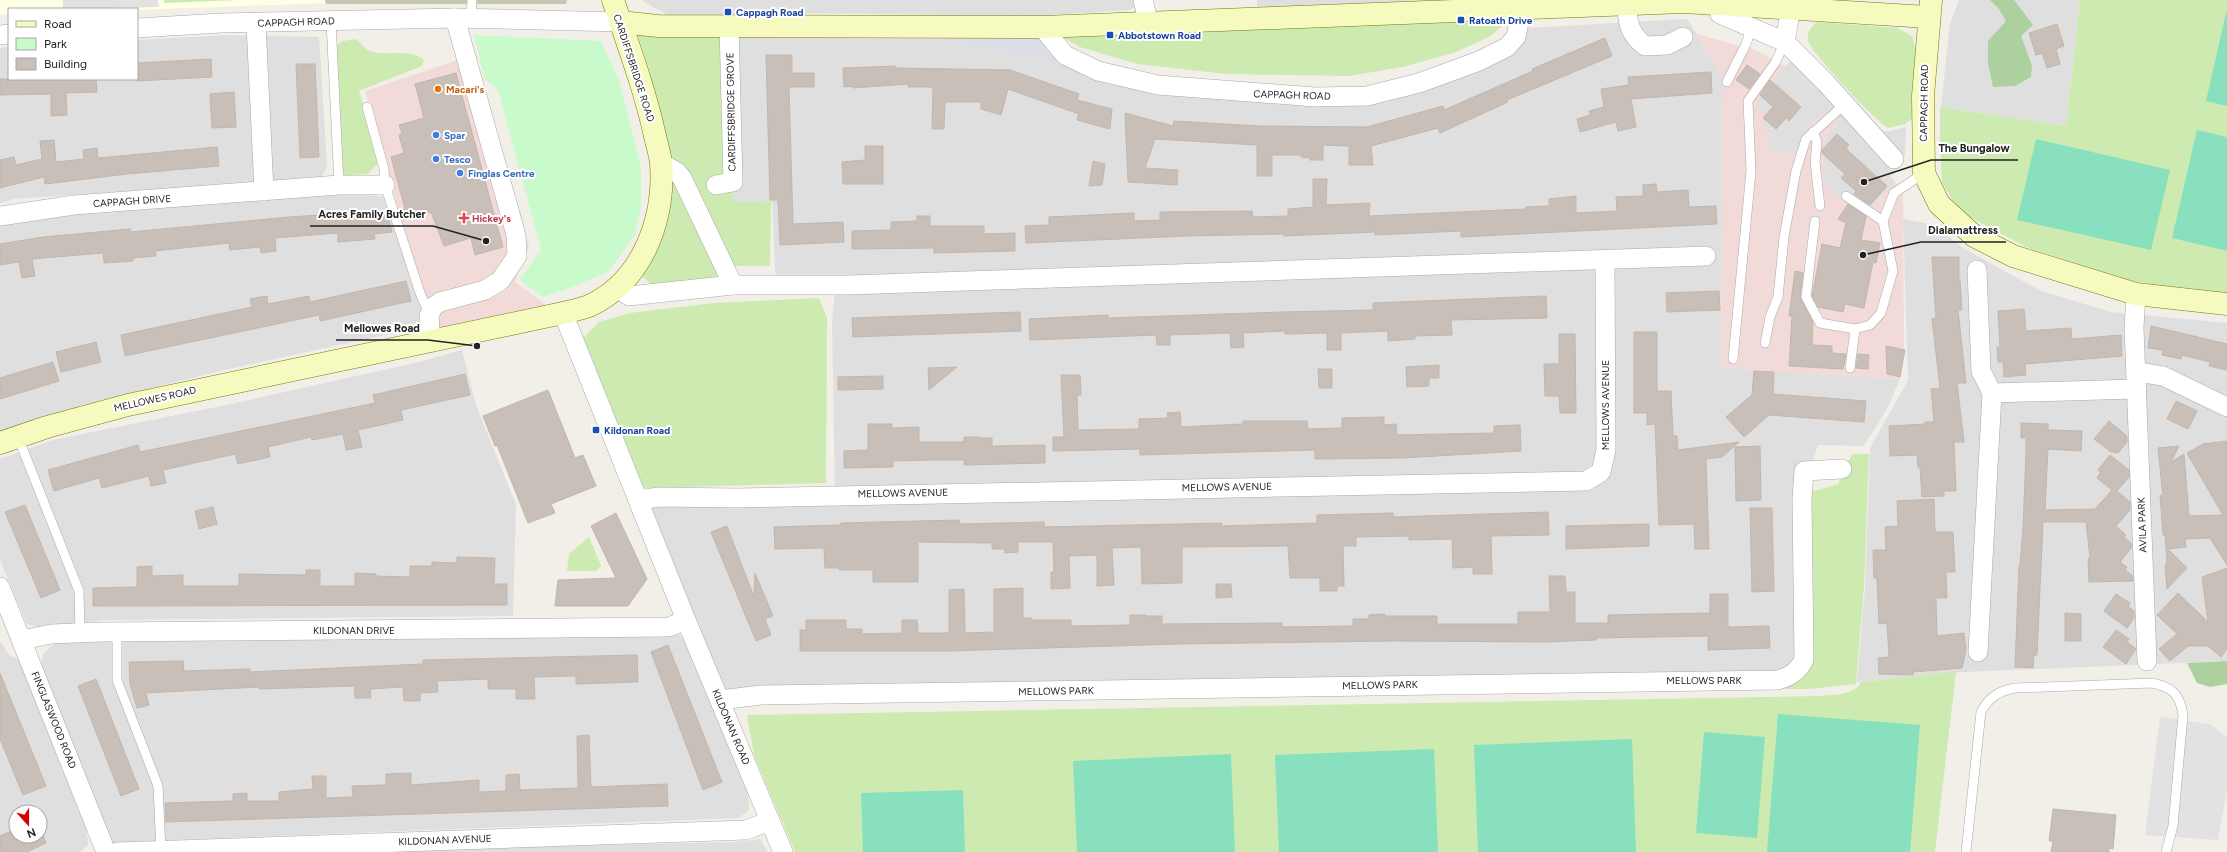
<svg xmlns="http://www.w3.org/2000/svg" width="2227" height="852" font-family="Figtree,sans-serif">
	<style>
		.residential { fill: #e0dfdf; fill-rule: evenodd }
		.commercial { fill: #f2dad9 }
		.education { fill: #ffffe5 }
		.construction { fill: #c7c7b4 }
		.grass { fill: #cdebb0 }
		.forest { fill: #add19e }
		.park { fill: #c8facc }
		.pitch { fill: #88e0be }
		.parking { fill: #e2e2e2 }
		.plaza { fill: #dddde8 }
		.building { fill: #c7bfb8; stroke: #c4b6ab }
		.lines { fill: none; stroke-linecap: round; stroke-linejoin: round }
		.lane-casing { stroke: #a9a9a9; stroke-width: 10 }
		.street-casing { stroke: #a9a9a9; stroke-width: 20 }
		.secondary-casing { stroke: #707d05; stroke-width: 23 }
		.lane { stroke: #fff; stroke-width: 9 }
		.street { stroke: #fff; stroke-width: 19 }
		.secondary { stroke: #f7fabf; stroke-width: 22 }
		.transit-dot { fill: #1a4fb4; stroke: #fff; stroke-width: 1.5 }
		.food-dot { fill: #e8710a; stroke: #fff; stroke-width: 1.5 }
		.shop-dot { fill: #3f7fe0; stroke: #fff; stroke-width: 1.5 }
		.health-dot { fill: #e0444e; stroke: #fff; stroke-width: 1.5 }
		.labels { text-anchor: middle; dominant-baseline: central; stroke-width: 4; stroke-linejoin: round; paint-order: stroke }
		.transit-label { font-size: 10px; font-weight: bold; fill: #164399; stroke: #fff; text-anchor: start }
		.street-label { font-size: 10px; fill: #222; stroke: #fff }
		.food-label { font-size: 10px; font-weight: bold; fill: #c56008; stroke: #fff; text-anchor: start }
		.shop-label { font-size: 10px; font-weight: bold; fill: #366cbe; stroke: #fff; text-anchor: start }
		.health-label { font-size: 10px; font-weight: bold; fill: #be3a42; stroke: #fff; text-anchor: start }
		.leader { fill: none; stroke: #222; stroke-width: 1.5 }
		.callout-dot { fill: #222; stroke: #fff; stroke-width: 1.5 }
		.callout-label { font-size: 11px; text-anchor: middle; font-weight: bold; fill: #222; stroke: #fff; stroke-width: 4; stroke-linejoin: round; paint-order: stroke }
	</style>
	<rect width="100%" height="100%" fill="#f2efe9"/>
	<g class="residential">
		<polygon points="641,0 1135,0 1135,7 1128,10 1036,16 791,13 669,16"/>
		<polygon points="1257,0 1448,0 1356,16 1257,19"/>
		<polygon points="1959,0 2080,0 2066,126 1941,107 1950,24"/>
		<polygon points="1685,19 1689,21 1723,79 1721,368 1900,379 1888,407 1864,446 1818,445 1801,499 1804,645 1791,675 728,697 640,500 835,495 832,323 836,279 776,288 772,201 733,202 730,26 1040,31 1098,72 1367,96 1508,48 1528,28"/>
		<polygon points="228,35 319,37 327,166 321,178 13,199 0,203 0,48 9,47 9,79 137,79 137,40"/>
		<polygon points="1804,52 1875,126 1883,131 1890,131 1906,127 1905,157 1891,177 1895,182 1862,217 1826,187 1822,176 1822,161 1826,135 1796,156 1767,150 1755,105 1785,66"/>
		<polygon points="344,192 384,197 423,308 420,320 404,331 224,370 127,394 0,434 0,222 83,214"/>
		<polygon points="1903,219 1934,225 1963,248 2041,291 2111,312 2227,323 2227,661 1965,672 1857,682 1865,588 1870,448 1908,380"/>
		<polygon points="462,350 476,405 516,505 513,616 108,620 39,627 27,624 0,560 0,459 53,440 231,404 419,362"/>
		<polygon points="666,633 679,635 684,640 747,787 749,810 739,818 173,840 125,846 111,842 39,668 44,653 55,643"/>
		<path d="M0,641L9,655L23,661L86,823L88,845L80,852H0ZM16,812H40V836H16Z"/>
		<polygon points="760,839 768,852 287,852 735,842"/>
	</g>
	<g class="commercial">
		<polygon points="1697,34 1739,46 1750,47 1785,66 1756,105 1768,117 1761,128 1772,134 1767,150 1796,156 1808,126 1830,109 1839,123 1826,136 1822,176 1826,187 1862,217 1895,182 1903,195 1904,347 1900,379 1721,368 1723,79"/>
		<polygon points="473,55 529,246 515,282 550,308 446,333 434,326 422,292 365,91"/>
	</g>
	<polygon class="education" points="0,0 325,0 326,3 137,10 9,9 9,14 0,15"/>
	<polygon class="construction" points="325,0 567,0 566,4 326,4"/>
	<g class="grass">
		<polygon points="164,0 239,0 164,3"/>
		<polygon points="2080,0 2227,0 2227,295 2131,281 2026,247 1960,212 1942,183 1940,143 1940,107 2066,126"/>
		<polygon points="1511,19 1489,37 1456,52 1403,67 1349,76 1226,74 1137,64 1080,47 1057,34"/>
		<polygon points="622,22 727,26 733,202 771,201 770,266 735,266 713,278 651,285 645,278 629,274 660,213"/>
		<path d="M1817,22L1897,28L1912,36L1916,51L1912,119L1905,124L1889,128C1877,124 1815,56 1809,43C1805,34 1811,27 1817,22Z"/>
		<path d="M356,39C360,42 364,48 368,50C386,58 407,47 424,60L422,66L359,91L381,160L368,174L338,176L332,48L343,41Z"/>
		<polygon points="819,298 827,318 826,483 641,488 582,339 599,322 630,313 713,303"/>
		<polygon points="1852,454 1869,454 1864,588 1856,684 1809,689 1782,689 1779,680 1798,670 1808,493 1838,484"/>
		<polygon points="589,537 601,566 596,571 567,571 569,554"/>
		<path d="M1956,672L1935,852H795L754,755L747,715L1820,696C1834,694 1854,696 1861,682Z"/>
	</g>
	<g class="forest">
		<polygon points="1990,0 2014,0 2033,25 2021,36 2032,66 2031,77 2015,86 1993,87 1988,63 1988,41 2006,21 1999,9"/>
		<polygon points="2227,661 2227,684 2210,687 2197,683 2187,663"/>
	</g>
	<polygon class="park" points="474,35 601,41 619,81 641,167 641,205 635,235 608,272 572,287 543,297 520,280 541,249 498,90 485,79"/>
	<g class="pitch">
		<polygon points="2227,9 2227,106 2206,101"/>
		<polygon points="2197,130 2227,137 2227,251 2172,238"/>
		<polygon points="2036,139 2170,170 2151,250 2017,220"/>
		<polygon points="1778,714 1920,725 1910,852 1767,852"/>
		<polygon points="1704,732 1765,737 1757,838 1696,833"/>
		<polygon points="1632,739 1636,852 1478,852 1474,745"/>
		<polygon points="1434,749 1438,852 1279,852 1275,755"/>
		<polygon points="1231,754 1235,852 1077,852 1073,761"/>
		<polygon points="963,790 965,852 863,852 861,793"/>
	</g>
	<g class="parking">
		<polygon points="63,0 158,0 159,7 63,9"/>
		<polygon points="2160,717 2210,724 2227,737 2227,790 2218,840 2145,835"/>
	</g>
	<polygon class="plaza" points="1045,39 1058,63 952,41"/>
	<g class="building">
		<polygon points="2057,24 2064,46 2056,49 2060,64 2047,68 2042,53 2036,55 2029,33"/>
		<polygon points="1605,38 1612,56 1507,100 1508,102 1440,133 1438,128 1371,146 1373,165 1349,165 1349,146 1323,145 1323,160 1310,160 1310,158 1301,157 1301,155 1272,155 1272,176 1257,176 1257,145 1155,139 1145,168 1178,170 1177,185 1128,182 1125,113 1173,126 1174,121 1259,126 1367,127 1443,106 1444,110 1533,71 1532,69"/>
		<polygon points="766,55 792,55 792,73 814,73 814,87 789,87 793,224 843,222 844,242 780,245 778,200 770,200"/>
		<polygon points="211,59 212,77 137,81 137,63"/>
		<polygon points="296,64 315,64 319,157 300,158"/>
		<polygon points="1747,65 1760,74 1749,89 1736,80"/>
		<polygon points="895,66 895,68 1010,70 1079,94 1077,100 1112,109 1110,129 1077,120 1079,114 1008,89 1001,115 981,109 981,102 945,102 944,129 932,129 933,87 908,87 908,84 853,88 853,86 844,87 843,68"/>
		<polygon points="1711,72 1712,93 1631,99 1636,127 1618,131 1616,122 1580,132 1577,119 1590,115 1589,111 1604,107 1601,89 1629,85 1628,77"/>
		<polygon points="456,73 503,247 475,255 471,238 444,246 431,212 403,220 399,210 405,209 391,157 404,153 399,135 402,134 399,125 424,118 415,84"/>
		<polygon points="0,79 96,79 97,92 66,93 67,115 51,116 51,94 0,95"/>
		<polygon points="1770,80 1801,107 1789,121 1786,118 1776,129 1763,118 1773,107 1760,95"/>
		<polygon points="234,92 236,127 212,128 210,94"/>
		<polygon points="1837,134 1849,145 1846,149 1887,186 1870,205 1854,194 1856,191 1841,178 1845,174 1822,153 1822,150"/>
		<polygon points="54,140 56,162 84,159 83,150 97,148 98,158 217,147 219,166 127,174 45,184 44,177 0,188 0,160 14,157 16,165 42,159 40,141"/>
		<polygon points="865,146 883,146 883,184 843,184 842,162 865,160"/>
		<polygon points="1093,161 1105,164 1102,185 1089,186"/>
		<polygon points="1313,179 1327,179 1326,205 1370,203 1369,216 1526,209 1526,207 1549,206 1549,199 1576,196 1576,213 1617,211 1616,197 1643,196 1643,185 1656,184 1657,192 1688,190 1689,207 1716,206 1717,224 1461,237 1461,231 1375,235 1375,232 1284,236 1284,234 1188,236 1026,243 1025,226 1049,225 1049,217 1134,213 1134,221 1160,220 1160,212 1252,211 1253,217 1288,216 1288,209 1313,207"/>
		<polygon points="1848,204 1866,216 1861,240 1880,243 1876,263 1873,262 1864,308 1845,304 1843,312 1818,307 1812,296 1822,244 1840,248 1846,223 1838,219"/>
		<polygon points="387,211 392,232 374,234 375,239 338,242 338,233 275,238 276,251 261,253 260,247 230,250 229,243 155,251 156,256 133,258 133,261 104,263 103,253 32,259 35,276 22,278 19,262 0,265 0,244 43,237 130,229 131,232 289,217 351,213 351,216"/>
		<polygon points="917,216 930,216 930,226 984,226 984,234 1015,233 1015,251 934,253 934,248 852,249 852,231 891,230 891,222 917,221"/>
		<polygon points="1932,257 1959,257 1959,280 1960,280 1962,310 1958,310 1966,383 1957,383 1964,442 1954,442 1956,491 1944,491 1944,496 1922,497 1920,467 1918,467 1917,455 1890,456 1889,426 1925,424 1925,422 1934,422 1931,389 1940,388 1932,319 1936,318"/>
		<polygon points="1795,271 1803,273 1800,297 1813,322 1812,345 1832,346 1832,353 1846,354 1843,369 1789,366 1792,316 1789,316"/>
		<polygon points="406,281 411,301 320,321 319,315 125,356 121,335 252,307 250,299 267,296 268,304 309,296 310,302"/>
		<polygon points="1719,291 1720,310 1667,312 1666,293"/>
		<polygon points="1546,296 1547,318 1451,320 1452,335 1415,336 1415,339 1388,341 1388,331 1341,333 1341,350 1327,350 1327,333 1285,334 1285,331 1243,333 1244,347 1231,348 1230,333 1170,335 1170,345 1157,345 1156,335 1030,340 1029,319 1108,315 1108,318 1281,312 1373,310 1373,303"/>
		<polygon points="2024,309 2026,331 2071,328 2072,339 2121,335 2122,356 2025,364 2026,375 2004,377 2003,362 1998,362 1997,347 2000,347 1998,311"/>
		<polygon points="1020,312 1021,331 853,337 852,318"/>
		<polygon points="2151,326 2227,344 2227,370 2209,366 2210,362 2182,355 2181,359 2162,355 2163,350 2148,348"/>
		<polygon points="1634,332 1657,332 1657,391 1671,391 1673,436 1677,436 1678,450 1739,442 1722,457 1706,459 1709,549 1695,549 1694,524 1659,525 1655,424 1647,425 1647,413 1634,413"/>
		<polygon points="1559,334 1575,334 1576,413 1560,413 1559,396 1545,396 1544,364 1559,364"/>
		<polygon points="96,342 101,362 61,372 56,352"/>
		<polygon points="1886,346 1905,350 1900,377 1887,374"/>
		<polygon points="1858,354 1869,355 1868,369 1856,368"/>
		<polygon points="53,362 59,381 0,399 0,378"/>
		<polygon points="1439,365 1439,378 1429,378 1429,386 1407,387 1406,367"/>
		<polygon points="957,367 929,390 928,368"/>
		<polygon points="1318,369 1332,369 1332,388 1319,388"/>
		<polygon points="1754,371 1774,372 1773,394 1866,401 1864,422 1769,415 1744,437 1726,417 1752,395"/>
		<polygon points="465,374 470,395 401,410 403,420 358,430 362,447 346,450 343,434 312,440 311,437 268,447 270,457 238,464 235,454 163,470 166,483 151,486 149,476 102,488 99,478 54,491 48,470 138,445 140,452 375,403 373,395"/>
		<polygon points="1061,375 1080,375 1081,395 1077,395 1078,430 1139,429 1139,419 1168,418 1167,413 1180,412 1181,427 1243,424 1243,421 1307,421 1308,429 1342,428 1342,418 1384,417 1384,425 1396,424 1397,435 1494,433 1494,426 1520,425 1521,451 1403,458 1315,459 1315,450 1140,455 1140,449 1053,451 1053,437 1064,437"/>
		<polygon points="883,376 883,389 838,390 838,377"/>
		<polygon points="548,390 575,458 583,455 596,486 551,504 555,513 528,523 497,445 495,446 483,416"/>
		<polygon points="2176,401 2197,411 2188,429 2167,419"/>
		<polygon points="2109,421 2127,436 2127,442 2118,453 2111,452 2094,439"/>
		<polygon points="2021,423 2048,424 2048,430 2082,431 2081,451 2048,449 2045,510 2095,509 2112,490 2097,478 2101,472 2098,470 2110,455 2129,470 2129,477 2117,491 2130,502 2130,510 2116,526 2126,535 2124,537 2131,543 2132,547 2120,562 2127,567 2125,570 2133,576 2133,581 2089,582 2088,559 2090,558 2086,522 2043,522 2037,655 2034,655 2033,668 2015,667 2019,565 2020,565 2023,528 2026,453 2026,438 2021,438"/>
		<polygon points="868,424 892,424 892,428 919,427 919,442 964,442 964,437 979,437 979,438 992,438 992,446 1045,445 1045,463 964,465 964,460 933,460 893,461 893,467 844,468 844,451 868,450"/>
		<polygon points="2227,441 2227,565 2210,538 2185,539 2186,547 2168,549 2187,568 2167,589 2165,566 2167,561 2165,535 2163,535 2160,495 2163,497 2158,448 2179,446 2171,462 2184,454 2189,516 2223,515 2187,453 2203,444"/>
		<polygon points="1760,446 1761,500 1736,501 1735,447"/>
		<polygon points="1934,499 1935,532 1953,532 1955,572 1946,572 1947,598 1936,598 1937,636 1964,633 1966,651 1962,668 1913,672 1913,675 1879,674 1878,658 1889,657 1887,623 1879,624 1877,578 1874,578 1873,550 1886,550 1885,527 1898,526 1897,501"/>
		<polygon points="25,505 60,590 41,598 5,512"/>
		<polygon points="213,507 217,524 199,529 195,511"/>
		<polygon points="1750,508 1772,508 1774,591 1752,592"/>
		<polygon points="1548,512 1549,535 1491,536 1492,574 1473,574 1473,567 1453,568 1452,539 1409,540 1409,536 1356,537 1356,546 1343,546 1344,586 1337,586 1337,591 1320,591 1320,578 1290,578 1288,546 1182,547 1182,583 1142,584 1141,547 1112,548 1114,585 1097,586 1097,555 1069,556 1070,588 1051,589 1051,572 1054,572 1053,542 1018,542 1018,552 1005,553 1005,549 992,549 992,543 918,542 918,582 873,582 873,570 839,570 839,568 825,568 824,548 775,549 774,527 841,525 841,523 959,520 960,524 1044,522 1044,527 1222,523 1222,526 1317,523 1317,515 1393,513 1393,517"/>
		<polygon points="616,513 647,579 628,606 555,606 558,580 616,578 591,526"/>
		<polygon points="1649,524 1649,546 1566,549 1566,526"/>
		<polygon points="727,526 754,597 755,573 773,616 765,619 771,635 756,641 711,532"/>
		<polygon points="457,557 495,558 494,584 507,584 507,605 93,606 93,588 137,587 137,567 152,566 152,576 183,575 183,586 239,586 239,574 306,575 306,570 320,570 320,586 355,586 355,573 376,574 376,576 410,577 410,566 432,566 432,562 457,563"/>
		<polygon points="2227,568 2227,649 2221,657 2208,646 2188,646 2170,661 2159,649 2177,634 2157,615 2178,593 2208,622 2202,577"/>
		<polygon points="1549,576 1565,576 1566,592 1575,592 1575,623 1608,623 1608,615 1710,613 1710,594 1728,594 1728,627 1769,626 1770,648 1708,650 1708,636 1596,638 1596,640 1547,642 1393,641 1178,644 949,651 800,651 800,630 806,630 806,620 846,620 846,629 862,629 862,634 902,633 902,620 917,620 918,633 949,633 949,590 964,589 965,633 994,632 994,589 1023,588 1023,618 1032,618 1032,620 1071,620 1071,626 1130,625 1130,615 1145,615 1145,616 1162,616 1162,624 1282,623 1282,627 1353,626 1353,619 1369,619 1369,615 1385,614 1385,616 1437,616 1437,624 1518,624 1518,612 1550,612"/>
		<polygon points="1216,584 1231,584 1232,597 1216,598"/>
		<polygon points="2116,594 2130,603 2128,606 2134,611 2134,618 2127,628 2104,611"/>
		<polygon points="2065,613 2081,614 2081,641 2065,641"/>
		<polygon points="2116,630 2129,639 2127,642 2136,649 2126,664 2103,647"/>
		<polygon points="668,645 722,782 703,790 651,652"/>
		<polygon points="637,655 638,682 576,684 576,676 534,677 535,699 516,699 516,689 488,689 488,679 437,681 438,692 420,693 420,701 404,701 403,687 370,689 371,698 355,698 354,686 259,689 259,687 146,693 149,705 137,708 130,684 129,662 183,661 184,671 250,669 250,672 423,664 423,660"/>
		<polygon points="0,673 46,786 23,795 0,739"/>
		<polygon points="96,679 139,789 121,796 78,686"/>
		<polygon points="589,735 591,787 667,784 668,806 166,822 165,803 233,801 233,794 247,793 247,801 279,801 279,792 313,789 312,776 326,776 326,798 353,797 352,786 386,785 386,774 411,773 411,785 479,780 479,792 506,791 506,775 519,774 520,790 578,788 577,736"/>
		<polygon points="2053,809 2116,815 2113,849 2109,848 2109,852 2051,852 2053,841 2049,841"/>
		<polygon points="40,828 46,843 27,852 0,852 0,836 16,829 16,836 40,836"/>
	</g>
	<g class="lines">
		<g class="lane-casing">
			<g id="lane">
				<polyline points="471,18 472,0"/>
				<polyline points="331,21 339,185"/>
				<polyline points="1727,82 1745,46 1752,28"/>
				<polyline points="367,107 384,169 385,185 419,290 429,314"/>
				<polyline points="1813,132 1817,142 1815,162 1820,206"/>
				<polyline points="1846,196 1883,221"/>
				<polyline points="1815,221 1806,297 1820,323 1855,329"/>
				<polyline points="1765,343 1770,317 1778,297 1784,237 1796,171 1806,139 1845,104"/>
				<polyline points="1733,359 1751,171 1748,101 1775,63 1785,42"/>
				<polyline points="1850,368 1855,329 1870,325 1881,313 1893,271 1883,221 1894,193 1924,173"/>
				<polyline points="18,437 79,591 80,633"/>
				<polyline points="117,632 117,680 158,786 161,850"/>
				<path d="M1966,852L1981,712C1989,697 1999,691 2015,688L2152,683C2172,687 2180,694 2183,715L2173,826L2166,852"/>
			</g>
		</g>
		<g class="street-casing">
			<g id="street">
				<polyline points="1143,0 1149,24"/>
				<path d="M1626,3C1628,23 1629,34 1645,46L1667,45L1683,37"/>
				<polyline points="1720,4 1720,14 1785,42"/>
				<polyline points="1791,8 1785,42 1826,83 1894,159"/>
				<polyline points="256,23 264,191"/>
				<polyline points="1042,27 1065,55 1098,71 1158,85 1315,97 1367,96 1419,83 1479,61 1507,47 1516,37 1522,7"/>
				<polyline points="137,28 221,23 455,18 620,22"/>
				<polyline points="0,35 9,34"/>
				<polyline points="661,163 677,172 682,178 733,285"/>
				<polyline points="716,185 733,182 729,25"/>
				<polyline points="0,216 74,205 339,185 385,185"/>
				<polyline points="1977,270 1981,371 1992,393 1978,652"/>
				<polyline points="616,287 629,296 733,285 849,285 1706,256"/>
				<polyline points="2136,294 2134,328 2147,661"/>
				<polyline points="563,313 686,620 783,852"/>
				<polyline points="431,341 429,316 433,307 440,302 485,290 500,281 517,256 516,235 455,18"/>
				<polyline points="2137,372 2163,376 2227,407"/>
				<polyline points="1992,393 2137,389"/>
				<polyline points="639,500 659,497 737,498 1586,481 1601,472 1606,450 1605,261"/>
				<polyline points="0,587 106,852"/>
				<polyline points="22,640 51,634 101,632 669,627 686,620"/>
				<path d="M720,700L761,695L1778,680C1791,676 1797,672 1804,660L1802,498L1804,471L1842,469"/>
				<polyline points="118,852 746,830 770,821"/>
			</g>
		</g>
		<g class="secondary-casing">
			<g id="secondary">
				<polyline points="1931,0 1923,96 1924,173 1939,204 1974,236 2013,256 2136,294 2227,304"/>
				<polyline points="620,22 658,26 1042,27 1684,2 1928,17"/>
				<path d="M0,443L47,427L128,405L563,313C571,311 581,309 589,306C643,281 665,219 661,163C660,154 657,145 655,136C645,90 628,45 613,0"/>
			</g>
		</g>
		<use href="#lane" class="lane"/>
		<use href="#street" class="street"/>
		<use href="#secondary" class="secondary"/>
	</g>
	<g class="transit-dot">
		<rect x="724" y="8" width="8" height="8" rx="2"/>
		<rect x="1457" y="16" width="8" height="8" rx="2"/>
		<rect x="1106" y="31" width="8" height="8" rx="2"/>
		<rect x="592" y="426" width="8" height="8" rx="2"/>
	</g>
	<circle class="food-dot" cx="438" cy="89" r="4"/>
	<g class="shop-dot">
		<circle cx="436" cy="135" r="4"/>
		<circle cx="436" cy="159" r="4"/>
		<circle cx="460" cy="173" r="4"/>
	</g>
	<path class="health-dot" d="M462 212h4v4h4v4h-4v4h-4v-4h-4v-4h4z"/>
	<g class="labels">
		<g class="transit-label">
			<text x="736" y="12">Cappagh Road</text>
			<text x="1469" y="20">Ratoath Drive</text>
			<text x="1118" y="35">Abbotstown Road</text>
			<text x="604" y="430">Kildonan Road</text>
		</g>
		<g class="street-label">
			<text transform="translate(296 22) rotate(-2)">CAPPAGH ROAD</text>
			<text transform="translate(634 68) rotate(72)">CARDIFFSBRIDGE ROAD</text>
			<text transform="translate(1292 95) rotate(2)">CAPPAGH ROAD</text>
			<text transform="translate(1924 103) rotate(-89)">CAPPAGH ROAD</text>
			<text transform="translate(731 112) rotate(-91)">CARDIFFSBRIDGE GROVE</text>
			<text transform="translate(132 201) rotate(-4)">CAPPAGH DRIVE</text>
			<text transform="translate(155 399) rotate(-13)">MELLOWES ROAD</text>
			<text transform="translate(1605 405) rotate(-90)">MELLOWS AVENUE</text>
			<text transform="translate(1227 487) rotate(-1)">MELLOWS AVENUE</text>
			<text transform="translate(903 493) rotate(-1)">MELLOWS AVENUE</text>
			<text transform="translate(2142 525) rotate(-92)">AVILA PARK</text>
			<text x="354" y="630">KILDONAN DRIVE</text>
			<text x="1704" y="680">MELLOWS PARK</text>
			<text transform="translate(1380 685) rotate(-1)">MELLOWS PARK</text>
			<text transform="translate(1056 691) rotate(-1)">MELLOWS PARK</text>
			<text transform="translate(54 720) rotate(68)">FINGLASWOOD ROAD</text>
			<text transform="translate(731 727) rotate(67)">KILDONAN ROAD</text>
			<text transform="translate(445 840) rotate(-2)">KILDONAN AVENUE</text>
		</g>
		<g class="food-label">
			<text x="446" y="89">Macari's</text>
		</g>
		<g class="shop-label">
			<text x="444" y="135">Spar</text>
			<text x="444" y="159">Tesco</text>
			<text x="468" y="173">Finglas Centre</text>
		</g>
		<g class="health-label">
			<text x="472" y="218">Hickey's</text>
		</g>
	</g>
	<path class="leader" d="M1864 182L1931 160H2018M486 241L433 226H310M1863 255L1921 242H2006M477 346L428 340H336"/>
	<g class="callout-dot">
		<circle cx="1864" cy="182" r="4"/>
		<circle cx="486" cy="241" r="4"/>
		<circle cx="1863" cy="255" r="4"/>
		<circle cx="477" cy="346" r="4"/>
	</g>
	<g class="callout-label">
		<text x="1974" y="152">The Bungalow</text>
		<text x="372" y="218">Acres Family Butcher</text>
		<text x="1963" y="234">Dialamattress</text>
		<text x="382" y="332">Mellowes Road</text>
	</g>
	<rect x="8" y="8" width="130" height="72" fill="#ffffff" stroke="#a7a7a7"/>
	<rect x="16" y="21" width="20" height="6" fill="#f7fabf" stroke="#a7a7a7"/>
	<text x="44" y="28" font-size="12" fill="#222222">Road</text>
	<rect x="16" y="38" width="20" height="12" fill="#c8facc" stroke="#a7a7a7"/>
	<text x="44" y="48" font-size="12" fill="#222222">Park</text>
	<rect x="16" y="58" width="20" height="12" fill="#c7bfb8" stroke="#a7a7a7"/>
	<text x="44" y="68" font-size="12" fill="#222222">Building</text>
	<g transform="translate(28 824) rotate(159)"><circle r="19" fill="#ffffff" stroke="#a7a7a7"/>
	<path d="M0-3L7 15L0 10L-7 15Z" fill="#d40000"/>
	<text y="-6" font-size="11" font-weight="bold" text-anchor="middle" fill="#222222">N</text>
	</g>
</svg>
